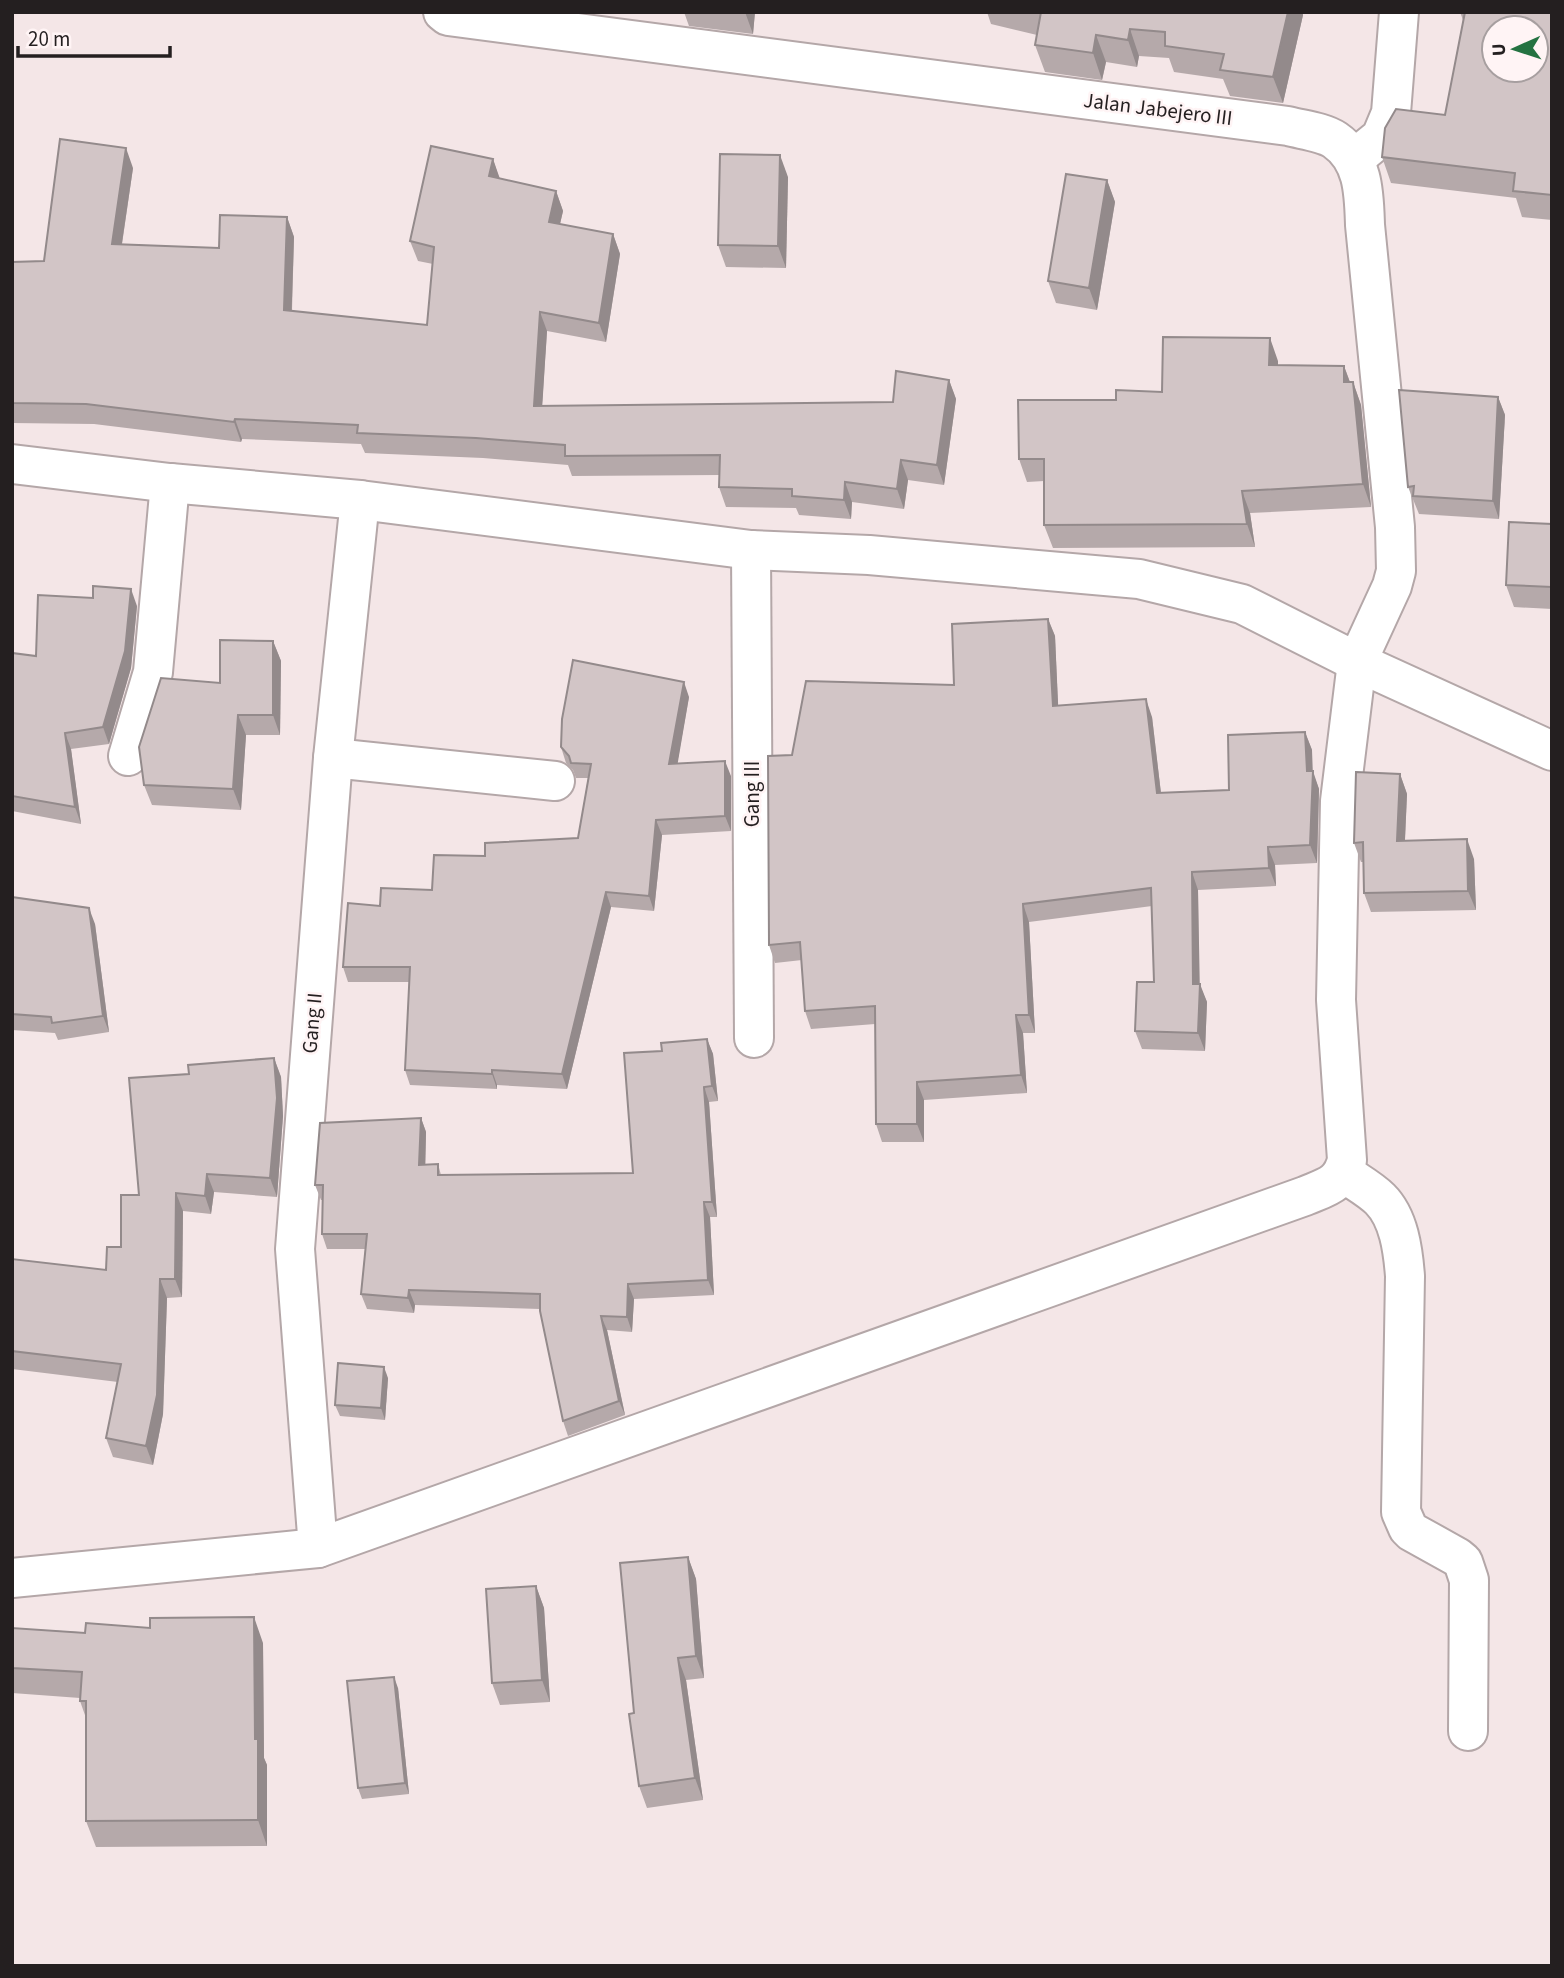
<svg xmlns="http://www.w3.org/2000/svg" width="1564" height="1978" font-family="'Source Sans 3',sans-serif">
	<style>
		.lines { fill: none; stroke-linecap: round; stroke-linejoin: round }
		.street-casing { stroke: #b4a7a8; stroke-width: 42 }
		.secondary-casing { stroke: #b4a7a8; stroke-width: 42 }
		.street { stroke: #fff; stroke-width: 38 }
		.secondary { stroke: #fff; stroke-width: 38 }
		.wall { fill: #b5a9aa }
		.shaded-wall { fill: #938a8b }
		.building { fill: #d2c5c6; stroke: #938a8b; stroke-width: 2; fill-rule: evenodd }
		.labels { text-anchor: middle; dominant-baseline: central; stroke-width: 5; stroke-linejoin: round; paint-order: stroke }
		.street-label { font-size: 21px; fill: #241f20; stroke: #fff4f5 }
	</style>
	<rect width="100%" height="100%" fill="#f4e6e7"/>
	<g class="lines">
		<g class="street-casing">
			<g id="street">
				<polyline points="1354,159 1381,137 1391,113 1399,12"/>
				<polyline points="751,550 754,1038"/>
				<polyline points="128,756 153,672 170,483"/>
				<polyline points="333,758 555,781"/>
				<path d="M1344,1173C1355,1181 1370,1189 1380,1199C1399,1218 1403,1250 1405,1276L1401,1512L1408,1528L1412,1532L1457,1557L1463,1562L1469,1580L1468,1731"/>
				<polyline points="318,1548 295,1249 333,758 360,500"/>
				<path d="M12,1578L318,1548L1305,1196C1326,1187 1341,1185 1347,1160L1336,1000L1340,801L1357,662L1392,586L1396,571L1395,527L1365,225C1364,194 1364,160 1335,140C1323,132 1303,130 1288,126L448,16L443,12"/>
			</g>
		</g>
		<g class="secondary-casing">
			<polyline id="secondary" points="12,464 170,483 360,500 751,550 869,555 1139,579 1242,604 1357,662 1552,751"/>
		</g>
		<use href="#street" class="street"/>
		<use href="#secondary" class="secondary"/>
	</g>
	<g class="wall">
		<polygon points="684,12 755,12 753,34 689,26"/>
		<polygon points="987,12 1302,12 1303,15 1283,103 1230,96 1223,79 1174,72 1169,58 1139,56 1137,67 1106,62 1102,80 1045,72 1035,45 1037,35 991,24"/>
		<polygon points="1460,12 1552,12 1552,220 1522,217 1516,198 1391,183 1382,157 1445,115 1463,20"/>
		<polygon points="493,159 499,178 556,191 563,211 560,224 613,234 620,254 606,342 547,331 542,406 893,402 949,380 956,399 944,485 908,480 904,509 852,502 851,519 799,515 796,508 726,507 719,487 719,475 572,476 568,465 483,458 365,453 361,444 242,439 241,442 94,424 12,423 12,262 44,261 133,168 122,244 219,248 287,217 294,237 292,311 427,325 433,264 418,261 410,241"/>
		<polygon points="788,177 786,268 726,267 718,245"/>
		<polygon points="1107,180 1115,202 1097,310 1056,303 1048,281"/>
		<polygon points="1278,361 1278,365 1344,366 1350,382 1353,382 1361,405 1371,507 1250,513 1255,547 1053,548 1044,525 1044,481 1027,482 1019,459 1116,400 1162,392"/>
		<polygon points="1498,397 1505,415 1499,519 1419,514 1408,487"/>
		<polygon points="1552,524 1552,609 1514,607 1506,585"/>
		<polygon points="137,606 131,668 109,744 71,749 81,824 12,811 12,653 36,656"/>
		<polygon points="1048,619 1055,636 1058,706 1152,717 1161,793 1229,790 1305,732 1312,750 1312,771 1319,789 1317,863 1275,865 1276,886 1198,890 1199,984 1207,1002 1205,1051 1142,1049 1135,1031 1154,982 1152,906 1029,922 1035,1033 1023,1033 1027,1093 924,1100 924,1142 882,1142 876,1124 875,1024 811,1029 805,1011 802,960 775,963 769,945 792,755 954,685"/>
		<polygon points="273,641 281,661 280,735 246,735 241,810 152,805 144,785 220,683"/>
		<polygon points="689,697 677,764 731,776 731,831 662,835 654,911 611,907 567,1089 497,1085 497,1089 410,1085 405,1070 409,982 348,982 343,967 380,906 432,890 485,856 578,838 588,778 576,778 573,770 566,763 561,747"/>
		<polygon points="1400,774 1407,794 1405,840 1474,859 1476,910 1371,912 1364,893 1363,862 1361,862 1354,843"/>
		<polygon points="12,897 95,924 109,1032 58,1040 55,1033 12,1030"/>
		<polygon points="707,1039 713,1054 718,1101 709,1102 717,1217 710,1217 714,1295 634,1299 632,1332 607,1330 625,1415 568,1436 563,1421 540,1309 415,1305 414,1313 367,1309 361,1294 365,1249 327,1249 322,1234 323,1200 321,1200 315,1185 421,1118 426,1132 425,1165 438,1164 441,1175 633,1173 662,1051"/>
		<polygon points="274,1058 281,1077 283,1116 277,1197 214,1192 211,1214 183,1211 182,1297 167,1298 163,1414 153,1465 113,1457 106,1438 118,1382 12,1369 12,1259 106,1270 121,1247 139,1195 189,1074"/>
		<polygon points="388,1378 385,1420 340,1416 335,1405"/>
		<polygon points="688,1557 696,1579 704,1678 686,1680 703,1800 647,1808 639,1786 634,1713"/>
		<polygon points="536,1586 544,1608 550,1702 500,1705 492,1683"/>
		<polygon points="12,1628 263,1643 264,1758 267,1765 267,1846 96,1847 86,1821 86,1718 80,1701 80,1698 12,1693"/>
		<polygon points="398,1688 409,1794 362,1799 358,1788"/>
	</g>
	<g class="shaded-wall">
		<polygon points="745,12 755,12 753,34"/>
		<polygon points="1288,12 1302,12 1303,15 1283,103 1273,77"/>
		<polygon points="1130,29 1139,56 1137,67 1128,40"/>
		<polygon points="1096,35 1106,62 1102,80 1093,53"/>
		<polygon points="126,148 133,168 119,263 112,244"/>
		<polygon points="780,155 788,177 786,268 778,246"/>
		<polygon points="493,159 500,179 489,176"/>
		<polygon points="1107,180 1115,202 1097,310 1089,288"/>
		<polygon points="556,191 563,211 556,241 549,222"/>
		<polygon points="287,217 294,237 291,330 284,310"/>
		<polygon points="613,234 620,254 606,342 599,323"/>
		<polygon points="540,312 547,331 541,425 534,406"/>
		<polygon points="1270,338 1278,361 1278,387 1269,365"/>
		<polygon points="1344,366 1352,388 1344,382"/>
		<polygon points="949,380 956,399 944,485 937,465"/>
		<polygon points="1353,382 1361,405 1371,507 1363,484"/>
		<polygon points="1498,397 1505,415 1499,519 1493,501"/>
		<polygon points="235,419 242,439 241,442 234,422"/>
		<polygon points="901,460 908,480 904,509 897,489"/>
		<polygon points="845,482 852,502 851,519 844,500"/>
		<polygon points="1242,491 1250,513 1255,547 1247,524"/>
		<polygon points="131,589 137,606 131,668 109,744 103,727"/>
		<polygon points="1048,619 1055,636 1059,724 1053,706"/>
		<polygon points="273,641 281,661 280,735 273,715"/>
		<polygon points="684,682 689,697 675,779 669,764"/>
		<polygon points="1146,699 1152,717 1163,811 1157,793"/>
		<polygon points="238,715 246,735 241,810 233,789"/>
		<polygon points="1305,732 1312,750 1313,777 1313,771 1319,789 1317,863 1310,845"/>
		<polygon points="65,733 71,749 81,824 75,807"/>
		<polygon points="725,761 731,776 731,831 725,816"/>
		<polygon points="1400,774 1407,794 1404,860 1397,841"/>
		<polygon points="656,820 662,835 654,911 649,896"/>
		<polygon points="1467,839 1474,859 1476,910 1468,891"/>
		<polygon points="1268,847 1275,865 1276,886 1269,868"/>
		<polygon points="1192,872 1198,890 1200,997 1200,984 1207,1002 1205,1051 1198,1033 1193,984"/>
		<polygon points="606,892 611,907 567,1089 562,1074"/>
		<polygon points="1023,904 1029,922 1035,1033 1029,1015"/>
		<polygon points="89,908 95,924 109,1032 103,1016"/>
		<polygon points="1016,1015 1023,1033 1027,1093 1021,1075"/>
		<polygon points="707,1039 713,1054 718,1101 712,1086"/>
		<polygon points="274,1058 281,1077 283,1116 277,1197 270,1178"/>
		<polygon points="492,1070 497,1085 497,1089 492,1074"/>
		<polygon points="917,1082 924,1100 924,1142 917,1124"/>
		<polygon points="704,1087 709,1102 717,1217 712,1202"/>
		<polygon points="421,1118 426,1132 425,1180 419,1165"/>
		<polygon points="207,1174 214,1192 211,1214 205,1196"/>
		<polygon points="176,1193 183,1211 182,1297 175,1279"/>
		<polygon points="704,1202 710,1217 714,1295 708,1280"/>
		<polygon points="160,1279 167,1298 163,1414 153,1465 146,1446"/>
		<polygon points="628,1284 634,1299 632,1332 627,1317"/>
		<polygon points="409,1290 415,1305 414,1313 408,1298"/>
		<polygon points="601,1316 607,1330 625,1415 619,1401"/>
		<polygon points="384,1367 388,1378 385,1420 381,1408"/>
		<polygon points="688,1557 696,1579 704,1678 696,1656"/>
		<polygon points="536,1586 544,1608 550,1702 542,1680"/>
		<polygon points="254,1617 263,1643 264,1758 267,1765 267,1846 258,1820 255,1739"/>
		<polygon points="678,1658 686,1680 703,1800 695,1778"/>
		<polygon points="394,1677 398,1688 409,1794 405,1783"/>
	</g>
	<g class="building">
		<polygon points="1041,12 1288,12 1273,77 1220,70 1224,54 1165,46 1165,32 1130,29 1128,40 1096,35 1093,53 1035,45"/>
		<path d="M1465,12H1552V195L1513,191L1515,173L1382,157L1385,128L1396,109L1445,115ZM1494,28H1536V70H1494Z"/>
		<polygon points="60,139 126,148 112,244 219,248 220,215 287,217 284,310 427,325 434,247 410,241 431,146 493,159 489,176 556,191 549,222 613,234 599,323 540,312 534,406 893,402 896,371 949,380 937,465 901,460 897,489 845,482 844,500 792,496 792,489 719,487 720,455 565,456 565,445 476,438 357,433 358,425 235,419 234,422 86,404 12,403 12,262 44,261"/>
		<polygon points="720,154 780,155 778,246 718,245"/>
		<polygon points="1066,174 1107,180 1089,288 1048,281"/>
		<polygon points="1163,337 1270,338 1269,365 1344,366 1344,382 1353,382 1363,484 1242,491 1247,524 1044,525 1044,459 1019,459 1018,400 1116,400 1116,390 1162,392"/>
		<polygon points="1399,390 1498,397 1493,501 1413,496 1414,486 1408,487"/>
		<polygon points="1509,522 1552,524 1552,587 1506,585"/>
		<polygon points="93,586 131,589 125,651 103,727 65,733 75,807 12,796 12,653 36,656 38,595 93,598"/>
		<polygon points="1048,619 1053,706 1146,699 1157,793 1229,790 1228,735 1305,732 1307,771 1313,771 1310,845 1268,847 1269,868 1192,872 1193,984 1200,984 1198,1033 1135,1031 1137,982 1154,982 1151,888 1023,904 1029,1015 1016,1015 1021,1075 917,1082 917,1124 876,1124 875,1006 805,1011 800,942 769,945 768,756 792,755 806,681 954,685 952,624"/>
		<polygon points="220,640 273,641 273,715 238,715 233,789 144,785 139,747 161,678 220,683"/>
		<polygon points="573,660 684,682 669,764 725,761 725,816 656,820 649,896 606,892 562,1074 492,1070 492,1074 405,1070 410,967 343,967 348,903 380,906 381,888 432,890 434,855 485,856 485,843 578,838 591,764 571,763 569,756 561,747 562,719"/>
		<polygon points="1356,772 1400,774 1397,841 1467,839 1468,891 1364,893 1363,842 1354,843"/>
		<polygon points="12,897 89,908 103,1016 52,1023 51,1017 12,1014"/>
		<polygon points="707,1039 712,1086 704,1087 712,1202 704,1202 708,1280 628,1284 627,1317 601,1316 619,1401 563,1421 540,1311 540,1294 409,1290 408,1298 361,1294 367,1234 322,1234 323,1185 315,1185 320,1123 421,1118 419,1165 438,1164 438,1175 633,1173 624,1053 662,1051 661,1043"/>
		<polygon points="274,1058 277,1098 270,1178 207,1174 205,1196 176,1193 175,1279 160,1279 157,1395 146,1446 106,1438 121,1364 12,1351 12,1259 106,1270 107,1247 121,1247 121,1195 139,1195 129,1078 189,1074 188,1065"/>
		<polygon points="338,1363 384,1367 381,1408 335,1405"/>
		<polygon points="688,1557 696,1656 678,1658 695,1778 639,1786 629,1714 634,1713 620,1563"/>
		<polygon points="536,1586 542,1680 492,1683 486,1589"/>
		<polygon points="254,1617 255,1739 258,1739 258,1820 86,1821 86,1701 80,1701 82,1672 12,1668 12,1628 85,1633 86,1623 150,1628 150,1618"/>
		<polygon points="394,1677 405,1783 358,1788 347,1681"/>
	</g>
	<g class="labels">
		<g class="street-label">
			<text transform="translate(1158 109) rotate(7)">Jalan Jabejero III</text>
			<text transform="translate(752 794) rotate(-90)">Gang III</text>
			<text transform="translate(312 1023) rotate(-85)">Gang II</text>
		</g>
	</g>
	<rect width="1564" height="1978" fill="none" stroke="#241f20" stroke-width="28"/>
	<g transform="translate(1515 49) rotate(267)"><circle r="33" fill="#fff4f5" stroke="#a79fa0" stroke-width="2"/>
	<path d="M0-5L12 26L0 18L-12 26Z" fill="#247241"/>
	<text y="-10" font-size="19" font-weight="bold" text-anchor="middle" fill="#241f20">U</text>
	</g>
	<path d="M18 46v10h152v-10" fill="none" stroke="#241f20" stroke-width="3.5"/>
	<text x="28" y="46" font-size="21" fill="#241f20" stroke="#fff4f5" stroke-width="5" paint-order="stroke">20 m</text>
</svg>
